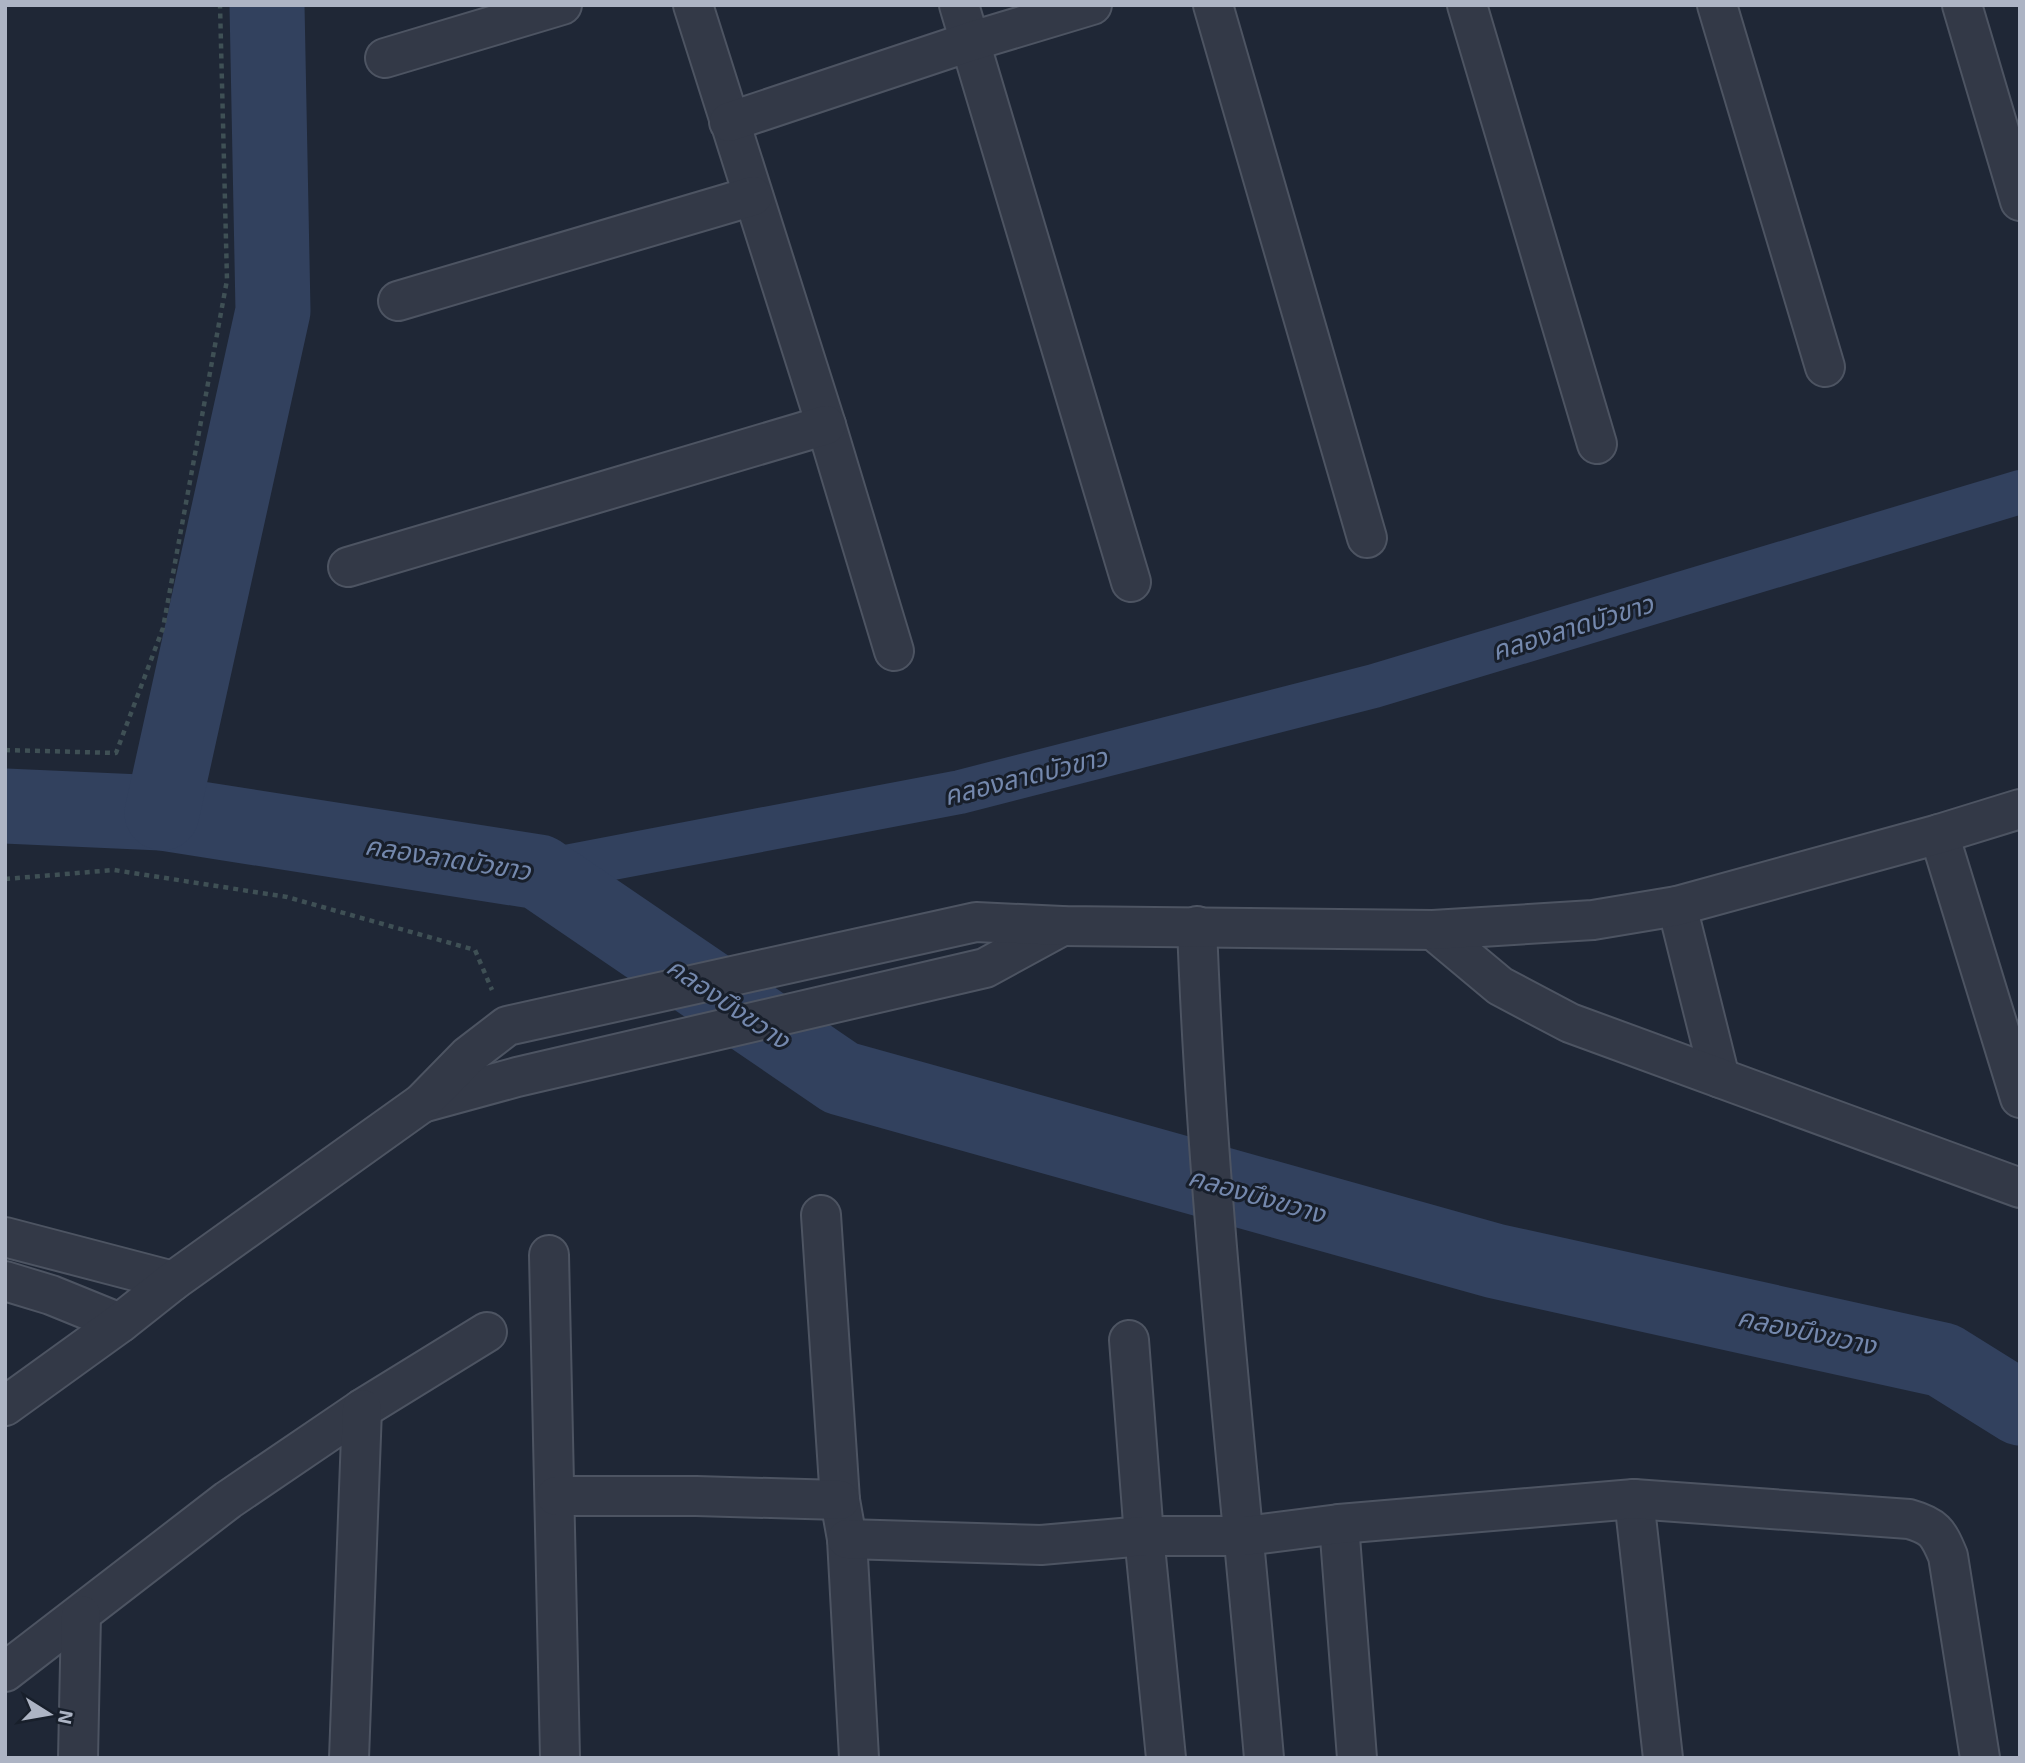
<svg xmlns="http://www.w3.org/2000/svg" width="2025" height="1763" font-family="'Exo 2','Noto Sans Thai',sans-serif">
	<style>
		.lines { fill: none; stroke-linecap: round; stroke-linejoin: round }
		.canal { stroke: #32415e; stroke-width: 44 }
		.river { stroke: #32415e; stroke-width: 75 }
		.street-casing { stroke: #4d5462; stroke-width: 42 }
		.path { stroke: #3f5055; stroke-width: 4.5; stroke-dasharray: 5 5; stroke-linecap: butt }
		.street { stroke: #333947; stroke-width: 38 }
		.labels { text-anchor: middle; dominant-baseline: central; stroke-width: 6; stroke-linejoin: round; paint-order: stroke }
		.water-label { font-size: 26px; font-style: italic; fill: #7488ad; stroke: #181f2b }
	</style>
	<rect width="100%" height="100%" fill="#1f2736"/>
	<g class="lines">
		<polyline class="canal" points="539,872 960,792 1374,686 2020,492"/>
		<g class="river">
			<polyline points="5,806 162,813 539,872 841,1078 1495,1261 1943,1360 2020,1408"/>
			<polyline points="162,813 273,311 267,5"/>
		</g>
		<g class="street-casing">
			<g id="street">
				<polyline points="693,5 826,425 894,651"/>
				<polyline points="959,5 1131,582"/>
				<polyline points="1213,5 1367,538"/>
				<polyline points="1467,5 1597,444"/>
				<polyline points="1717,5 1825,367"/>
				<polyline points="1962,5 2020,201"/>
				<polyline points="385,58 562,5"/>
				<polyline points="729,122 969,42 1092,5"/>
				<polyline points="398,301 753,196"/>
				<polyline points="348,567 826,425"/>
				<polyline points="1939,834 2020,1098"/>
				<polyline points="1677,906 1720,1078"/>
				<path d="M1197,926C1207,1204 1240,1481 1264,1758"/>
				<polyline points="1433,930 1500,986 1570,1023 2020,1188"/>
				<polyline points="422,1103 517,1077 985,968 1062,926"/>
				<polyline points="821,1215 840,1500 847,1539 859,1758"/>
				<polyline points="5,1237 173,1281"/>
				<polyline points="549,1255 560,1758"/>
				<polyline points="5,1281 51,1295 120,1323"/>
				<polyline points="1129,1340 1144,1536 1166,1758"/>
				<polyline points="5,1406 120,1323 173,1281 422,1103 468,1056 507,1026 976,922 1062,926 1433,930 1593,920 1677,906 1939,834 2020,809"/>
				<polyline points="556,1496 696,1496 840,1500"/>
				<polyline points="1634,1499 1663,1758"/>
				<polyline points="1339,1524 1357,1758"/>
				<path d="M847,1539L1041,1545L1144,1536H1245L1339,1524L1634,1499L1909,1519C1934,1526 1938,1532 1948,1556L1980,1758"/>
				<polyline points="5,1672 228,1500 362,1409 487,1332"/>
				<polyline points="78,1758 81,1615"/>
				<polyline points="349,1758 362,1409"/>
			</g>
		</g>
		<g class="path">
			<polyline points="5,750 116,753 163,628 227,280 220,5"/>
			<polyline points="5,879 114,870 287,897 475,950 492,990"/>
		</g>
		<use href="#street" class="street"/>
	</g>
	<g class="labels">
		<g class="water-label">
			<text transform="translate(1572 626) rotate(-17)">คลองลาดบัวขาว</text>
			<text transform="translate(1025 775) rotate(-14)">คลองลาดบัวขาว</text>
			<text transform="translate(448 857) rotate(9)">คลองลาดบัวขาว</text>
			<text transform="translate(729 1002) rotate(34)">คลองบึงขวาง</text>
			<text transform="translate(1257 1194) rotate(16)">คลองบึงขวาง</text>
			<text transform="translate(1807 1330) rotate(12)">คลองบึงขวาง</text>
		</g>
	</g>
	<rect width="2025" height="1763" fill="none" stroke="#adb4c4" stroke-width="14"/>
	<g transform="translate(49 1714) rotate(101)" stroke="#181f2b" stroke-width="5" paint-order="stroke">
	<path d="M0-5L12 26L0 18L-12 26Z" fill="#adb4c4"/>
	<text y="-10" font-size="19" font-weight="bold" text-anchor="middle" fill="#adb4c4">N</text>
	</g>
</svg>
